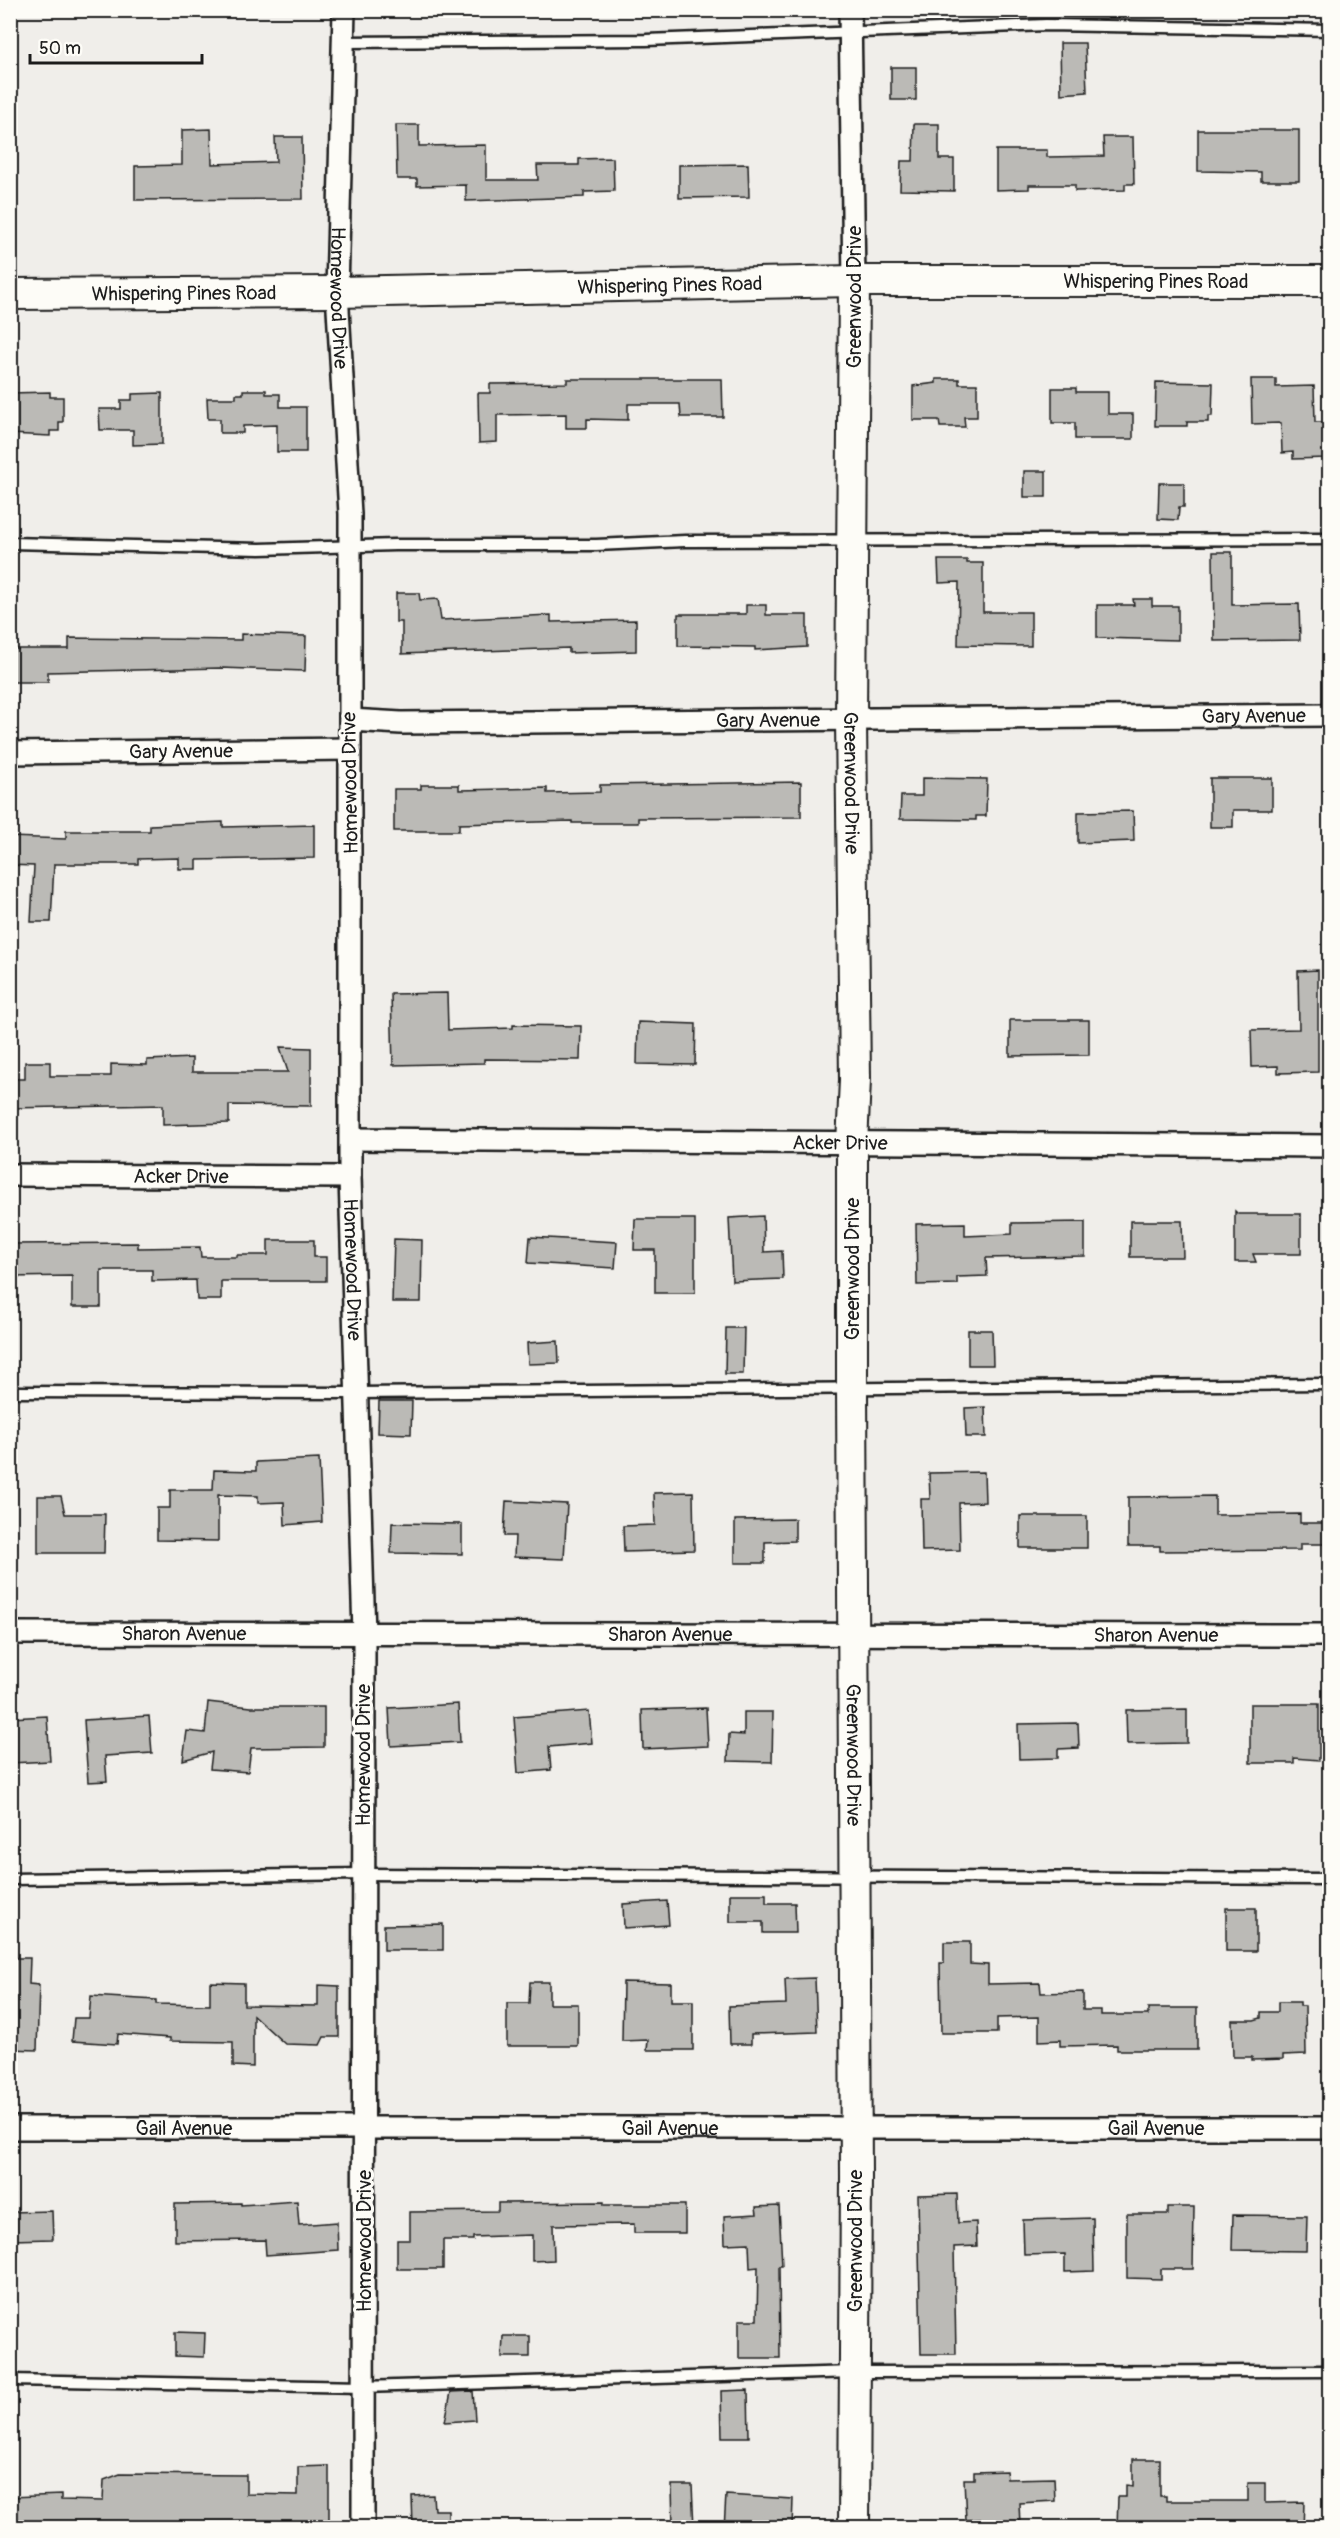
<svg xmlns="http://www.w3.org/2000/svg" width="1340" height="2538" font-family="Pangolin,sans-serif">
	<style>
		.building { fill: #bbbab6; stroke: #1c1c1c; stroke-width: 1.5 }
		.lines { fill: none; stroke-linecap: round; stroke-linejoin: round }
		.lane-casing { stroke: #1c1c1c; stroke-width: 15 }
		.street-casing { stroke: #1c1c1c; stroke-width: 26 }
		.secondary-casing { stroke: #1c1c1c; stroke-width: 34 }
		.lane { stroke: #fdfcf7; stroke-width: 10 }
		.street { stroke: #fdfcf7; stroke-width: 21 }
		.secondary { stroke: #fdfcf7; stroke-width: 30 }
		.labels { text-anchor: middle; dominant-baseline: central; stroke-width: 6; stroke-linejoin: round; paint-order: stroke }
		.street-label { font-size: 20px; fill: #1c1c1c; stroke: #fdfcf7 }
	</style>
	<rect width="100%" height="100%" fill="#f0eeea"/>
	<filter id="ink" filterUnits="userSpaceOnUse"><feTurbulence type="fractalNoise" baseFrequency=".0167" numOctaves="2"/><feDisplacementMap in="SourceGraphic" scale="12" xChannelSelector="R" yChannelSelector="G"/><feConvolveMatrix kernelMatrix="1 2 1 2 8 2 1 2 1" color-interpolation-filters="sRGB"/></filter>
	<g filter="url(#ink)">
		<g class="building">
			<polygon points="1060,43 1085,43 1087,92 1061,94"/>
			<rect x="891" y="67" width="25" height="33"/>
			<polygon points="914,124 939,124 939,159 954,159 954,191 900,190 901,161 913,161"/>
			<polygon points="396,125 419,125 419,146 486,145 486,180 538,180 537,165 579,165 579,159 613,158 614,191 584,192 584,197 466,201 466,185 417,186 417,179 397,179"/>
			<polygon points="211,129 212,164 276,162 275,137 302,137 303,199 135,200 135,166 182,165 182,130"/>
			<polygon points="1198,130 1299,130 1299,181 1261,181 1261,172 1198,171"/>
			<polygon points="1103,137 1133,137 1134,184 1125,184 1125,190 1075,191 1075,185 1029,185 1029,189 996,190 996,150 1047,150 1047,157 1104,156"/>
			<polygon points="748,164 749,197 679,198 679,165"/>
			<polygon points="567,379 722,379 723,417 681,417 680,404 628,404 628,420 587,419 587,428 566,428 566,414 497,415 497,442 479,443 478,393 490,393 490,384 567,383"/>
			<polygon points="936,379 959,379 959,384 977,384 977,417 964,417 965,427 940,427 939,420 913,420 913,386 936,383"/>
			<polygon points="1251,379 1276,379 1276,387 1314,386 1315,422 1325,422 1326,458 1293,459 1293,452 1282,453 1281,423 1252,424"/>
			<polygon points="1156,382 1213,383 1212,416 1208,416 1208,422 1187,422 1187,426 1155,426"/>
			<polygon points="1052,388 1076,388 1076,392 1108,392 1108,414 1133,414 1133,439 1075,439 1075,423 1052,423"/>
			<polygon points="243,390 266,390 266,394 280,394 280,407 306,407 306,452 277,452 277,425 243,426 243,433 220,433 220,419 208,419 207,398 236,398 236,394 243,394"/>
			<polygon points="50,392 50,397 63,397 63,422 59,422 59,431 50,431 50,436 10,434 10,393"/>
			<polygon points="162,393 162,444 133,445 133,430 100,430 99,409 121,409 121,400 132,400 132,394"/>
			<rect x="1024" y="471" width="22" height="26"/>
			<polygon points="1159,483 1184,483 1184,507 1179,507 1178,520 1158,519"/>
			<polygon points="1213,552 1232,552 1232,605 1299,604 1300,640 1214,641"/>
			<polygon points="938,560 967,560 967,563 983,563 983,612 1031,612 1031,646 958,645 959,582 939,583"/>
			<polygon points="396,593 419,593 420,600 438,599 441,620 551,615 551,622 636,620 636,651 569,653 569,648 402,654 402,622 396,622"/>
			<polygon points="1133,599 1152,599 1152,606 1178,606 1178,640 1097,638 1097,605 1134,605"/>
			<polygon points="746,605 766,605 766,615 807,615 807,647 755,650 755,647 678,646 678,614 746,614"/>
			<polygon points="241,634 306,636 305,671 221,668 48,672 48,682 10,682 10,649 69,649 69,638 241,640"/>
			<polygon points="922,778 987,779 986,816 976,816 976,820 900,819 901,796 922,796"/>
			<polygon points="1210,778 1272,778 1272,810 1233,810 1233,827 1210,827"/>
			<polygon points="801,782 801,817 638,818 638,823 572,823 572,821 459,824 459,831 394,831 394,789 421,789 421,785 459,785 459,790 547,788 547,793 600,792 600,785"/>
			<polygon points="1133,811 1134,841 1078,843 1078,812"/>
			<polygon points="223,822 223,827 314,825 314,858 197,860 197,869 179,869 179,858 138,859 138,864 54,864 51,922 31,922 34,866 10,865 10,837 66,839 66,831 150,831 150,825"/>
			<polygon points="1318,970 1318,1072 1278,1073 1278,1066 1252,1067 1251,1030 1299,1029 1298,971"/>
			<polygon points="447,993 448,1030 513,1028 513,1025 581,1026 580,1060 484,1059 484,1063 393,1065 391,994"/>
			<polygon points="1010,1020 1089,1020 1089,1055 1010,1056"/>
			<polygon points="638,1022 696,1024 695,1065 637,1064"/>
			<polygon points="280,1047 311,1048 311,1106 229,1105 229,1123 163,1125 163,1105 10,1108 10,1079 25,1079 25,1062 50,1062 50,1076 111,1076 111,1064 147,1065 147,1060 192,1058 192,1072 288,1072"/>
			<polygon points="1235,1211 1238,1214 1301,1214 1301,1254 1253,1254 1256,1262 1235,1262"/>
			<polygon points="763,1216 764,1252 782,1251 783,1279 732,1281 729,1218"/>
			<polygon points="635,1219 695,1219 695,1293 655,1293 655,1250 634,1250"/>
			<polygon points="1130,1221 1182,1221 1183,1257 1130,1257"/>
			<polygon points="1085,1222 1085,1256 986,1258 987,1276 957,1277 957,1284 917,1285 916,1224 965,1223 965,1236 1012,1234 1012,1223"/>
			<polygon points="530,1237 617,1242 615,1268 528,1263"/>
			<polygon points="394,1239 422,1240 421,1302 392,1302"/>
			<polygon points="268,1240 314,1240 314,1257 326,1257 326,1281 221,1281 221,1300 197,1300 196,1280 152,1281 152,1270 101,1270 101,1307 72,1307 72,1276 10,1277 10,1244 138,1243 138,1248 200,1247 201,1257 237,1257 237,1255 268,1255"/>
			<polygon points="726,1328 744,1328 743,1374 725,1374"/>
			<polygon points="968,1330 992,1330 993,1365 968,1365"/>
			<polygon points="558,1341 559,1363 528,1364 527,1343"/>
			<polygon points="379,1401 412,1401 411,1434 378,1433"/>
			<polygon points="985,1407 986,1437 966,1437 965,1408"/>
			<polygon points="319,1459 322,1522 285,1525 284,1502 258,1503 258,1496 218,1495 218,1541 157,1540 157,1508 170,1508 170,1490 213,1490 214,1470 256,1471 256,1462"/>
			<polygon points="984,1472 985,1502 959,1503 960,1550 922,1551 921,1499 930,1499 929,1473"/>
			<polygon points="693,1492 694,1550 624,1552 623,1526 655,1525 654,1493"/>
			<polygon points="38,1496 61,1496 65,1514 105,1514 104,1553 38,1553"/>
			<polygon points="1215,1496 1215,1515 1300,1514 1300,1523 1325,1523 1325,1544 1300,1544 1300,1550 1160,1551 1160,1546 1128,1546 1128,1497"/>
			<polygon points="506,1501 567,1504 564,1559 514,1557 515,1536 504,1536"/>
			<rect x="1020" y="1516" width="67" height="32"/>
			<polygon points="795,1519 795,1541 765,1542 765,1563 735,1563 735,1520"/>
			<polygon points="392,1523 462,1524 462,1554 391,1553"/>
			<polygon points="208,1702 251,1707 324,1707 324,1747 251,1748 248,1772 210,1769 212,1752 183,1760 187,1731 205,1733"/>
			<polygon points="458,1704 460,1742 391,1746 389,1708"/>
			<polygon points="1250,1704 1319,1704 1319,1760 1294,1758 1294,1763 1250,1763"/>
			<polygon points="706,1708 708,1746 643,1749 642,1710"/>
			<polygon points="1187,1709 1187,1743 1127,1744 1126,1710"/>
			<polygon points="589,1711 592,1743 549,1747 551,1770 518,1773 514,1717"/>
			<polygon points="744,1712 773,1712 772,1762 728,1761 729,1734 744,1735"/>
			<polygon points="47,1716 50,1761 10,1763 10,1718"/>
			<polygon points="149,1716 152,1753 105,1756 107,1781 88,1782 84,1720"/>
			<polygon points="1078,1723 1079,1748 1058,1749 1058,1758 1019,1759 1018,1724"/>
			<polygon points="730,1894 766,1894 766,1903 795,1903 796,1933 763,1933 763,1922 730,1922"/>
			<polygon points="667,1901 669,1925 624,1928 623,1904"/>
			<rect x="1226" y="1908" width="30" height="43"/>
			<polygon points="443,1924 443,1950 384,1950 384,1925"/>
			<polygon points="944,1942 970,1942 970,1964 988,1965 988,1984 1040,1983 1041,1993 1083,1992 1083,2010 1101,2010 1101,2015 1148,2015 1148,2008 1197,2008 1197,2050 1117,2050 1117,2045 1060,2046 1060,2040 1039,2041 1039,2017 997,2018 997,2033 941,2033 940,1963 944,1963"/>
			<polygon points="10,1958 30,1958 29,1984 39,1985 37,2050 10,2049"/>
			<polygon points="815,1978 817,2032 751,2034 751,2044 730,2044 729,2006 786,2004 785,1979"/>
			<polygon points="210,1982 244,1983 244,2005 318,2006 318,1985 339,1986 339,2037 324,2037 320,2045 285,2044 253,2015 253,2067 233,2066 233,2042 170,2041 170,2038 118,2034 117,2044 72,2041 74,2018 89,2018 91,1996 156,2000 156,2004 210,2005"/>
			<polygon points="530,1982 549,1982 549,2004 578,2004 578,2046 507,2046 507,2003 529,2003"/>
			<polygon points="623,1982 671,1983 671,2001 693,2001 693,2050 647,2050 648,2040 622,2041"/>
			<polygon points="1278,2002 1300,2002 1300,2006 1305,2006 1306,2054 1283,2055 1283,2059 1252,2060 1252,2057 1233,2057 1232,2020 1254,2020 1261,2018 1261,2012 1278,2012"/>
			<polygon points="957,2194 958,2223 976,2222 977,2246 954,2247 956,2354 921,2354 918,2195"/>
			<polygon points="297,2201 299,2225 337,2222 338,2250 266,2255 265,2240 175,2241 175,2204 241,2203 241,2205"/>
			<polygon points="604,2202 604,2205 685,2205 685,2233 634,2233 634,2224 553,2225 554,2260 532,2261 532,2235 473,2237 473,2240 443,2240 443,2269 397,2269 397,2240 410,2240 410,2212 498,2211 498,2203"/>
			<polygon points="779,2206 782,2266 779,2266 780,2358 739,2358 739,2320 757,2320 758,2267 750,2268 749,2243 725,2244 724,2216 757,2214 756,2207"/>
			<polygon points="1168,2207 1194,2207 1193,2269 1161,2269 1161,2279 1127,2278 1127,2214 1168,2214"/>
			<polygon points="52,2211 53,2239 10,2240 10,2212"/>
			<polygon points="1233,2215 1307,2216 1306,2251 1232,2250"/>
			<polygon points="1093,2218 1094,2271 1065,2272 1065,2254 1024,2255 1023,2220"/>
			<polygon points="175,2332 205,2333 204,2357 175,2356"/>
			<polygon points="503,2336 530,2336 530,2357 502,2357"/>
			<polygon points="748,2390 749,2437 722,2437 721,2391"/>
			<polygon points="473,2391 475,2420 445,2422 451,2392"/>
			<polygon points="1133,2459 1160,2459 1160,2496 1166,2496 1166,2501 1248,2501 1248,2483 1265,2483 1265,2503 1304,2502 1303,2528 1117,2528 1118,2497 1126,2497 1126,2485 1133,2486"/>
			<polygon points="329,2466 329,2528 10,2528 10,2497 61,2495 61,2500 103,2501 104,2480 120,2474 246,2475 246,2494 298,2495 298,2467"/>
			<polygon points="1006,2471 1007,2479 1054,2478 1055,2501 1019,2503 1020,2526 982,2527 981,2519 966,2520 964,2479 974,2479 974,2472"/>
			<polygon points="672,2485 692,2485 694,2528 673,2528"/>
			<polygon points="433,2495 434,2510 448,2510 448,2528 413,2528 412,2496"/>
			<polygon points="726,2495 793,2499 792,2528 724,2528"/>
		</g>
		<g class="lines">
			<g class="lane-casing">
				<g id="lane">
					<polyline points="343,42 646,40 1046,25 1330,30"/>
					<polyline points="10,543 260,549 395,545 596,545 685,541 1330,539"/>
					<polyline points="10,1392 357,1393 1330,1384"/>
					<polyline points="10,1879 363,1874 1330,1879"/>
					<polyline points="10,2380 363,2387 854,2372 1330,2371"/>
				</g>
			</g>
			<g class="street-casing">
				<g id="street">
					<path id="s1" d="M344,10L337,292L350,514V1177L364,1634L363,2528"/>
					<polyline points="850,10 854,281"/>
					<path id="s2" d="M350,720L401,723L1330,715"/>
					<path id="s3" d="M10,753L350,749"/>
					<path id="s4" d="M351,1139L1330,1146"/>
					<path id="s5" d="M10,1175L350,1177"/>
					<path id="s6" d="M10,1633L1330,1635"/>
					<path id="s7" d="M10,2128H1330"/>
				</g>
			</g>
			<g class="secondary-casing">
				<g id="secondary">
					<path id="s8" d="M854,281L851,720L855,1080L852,1144V1387L856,2177L854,2528"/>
					<path id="s9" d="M10,294L337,292L854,281H1330"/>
				</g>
			</g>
			<use href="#lane" class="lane"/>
			<use href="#street" class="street"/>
			<use href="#secondary" class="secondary"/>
		</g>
	</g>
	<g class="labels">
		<g class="street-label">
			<text stroke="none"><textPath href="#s9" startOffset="1146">Whispering Pines Road</textPath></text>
			<text stroke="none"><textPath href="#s9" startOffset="660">Whispering Pines Road</textPath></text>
			<text stroke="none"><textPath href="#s9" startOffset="174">Whispering Pines Road</textPath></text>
			<text stroke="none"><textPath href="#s1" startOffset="288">Homewood Drive</textPath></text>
			<text transform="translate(854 297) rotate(-90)">Greenwood Drive</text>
			<text stroke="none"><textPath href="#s2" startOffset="904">Gary Avenue</textPath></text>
			<text stroke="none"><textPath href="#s2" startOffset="418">Gary Avenue</textPath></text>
			<text stroke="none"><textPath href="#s3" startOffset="171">Gary Avenue</textPath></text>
			<text transform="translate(350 783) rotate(-91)">Homewood Drive</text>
			<text stroke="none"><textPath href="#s8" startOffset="502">Greenwood Drive</textPath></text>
			<text stroke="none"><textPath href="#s4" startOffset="489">Acker Drive</textPath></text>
			<text stroke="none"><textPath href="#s5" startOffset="171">Acker Drive</textPath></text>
			<text stroke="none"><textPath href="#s1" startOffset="1260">Homewood Drive</textPath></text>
			<text transform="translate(852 1269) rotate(-90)">Greenwood Drive</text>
			<text stroke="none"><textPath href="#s6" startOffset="174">Sharon Avenue</textPath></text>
			<text stroke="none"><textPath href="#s6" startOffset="660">Sharon Avenue</textPath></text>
			<text stroke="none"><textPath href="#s6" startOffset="1146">Sharon Avenue</textPath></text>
			<text transform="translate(363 1755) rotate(-90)">Homewood Drive</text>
			<text stroke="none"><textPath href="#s8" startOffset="1474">Greenwood Drive</textPath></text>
			<text stroke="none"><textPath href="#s7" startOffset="174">Gail Avenue</textPath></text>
			<text stroke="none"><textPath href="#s7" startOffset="660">Gail Avenue</textPath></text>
			<text stroke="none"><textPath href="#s7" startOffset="1146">Gail Avenue</textPath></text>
			<text transform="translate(364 2241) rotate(-90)">Homewood Drive</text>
			<text transform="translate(855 2241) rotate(-90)">Greenwood Drive</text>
		</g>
	</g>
	<rect width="1340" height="2538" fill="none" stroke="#fdfcf7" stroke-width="36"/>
	<rect x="18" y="18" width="1304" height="2502" fill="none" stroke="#1c1c1c" stroke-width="2" filter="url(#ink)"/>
	<path d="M30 54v9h172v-9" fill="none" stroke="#1c1c1c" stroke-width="3"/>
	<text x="39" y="54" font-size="18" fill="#1c1c1c" stroke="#fdfcf7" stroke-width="4.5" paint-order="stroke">50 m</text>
</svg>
